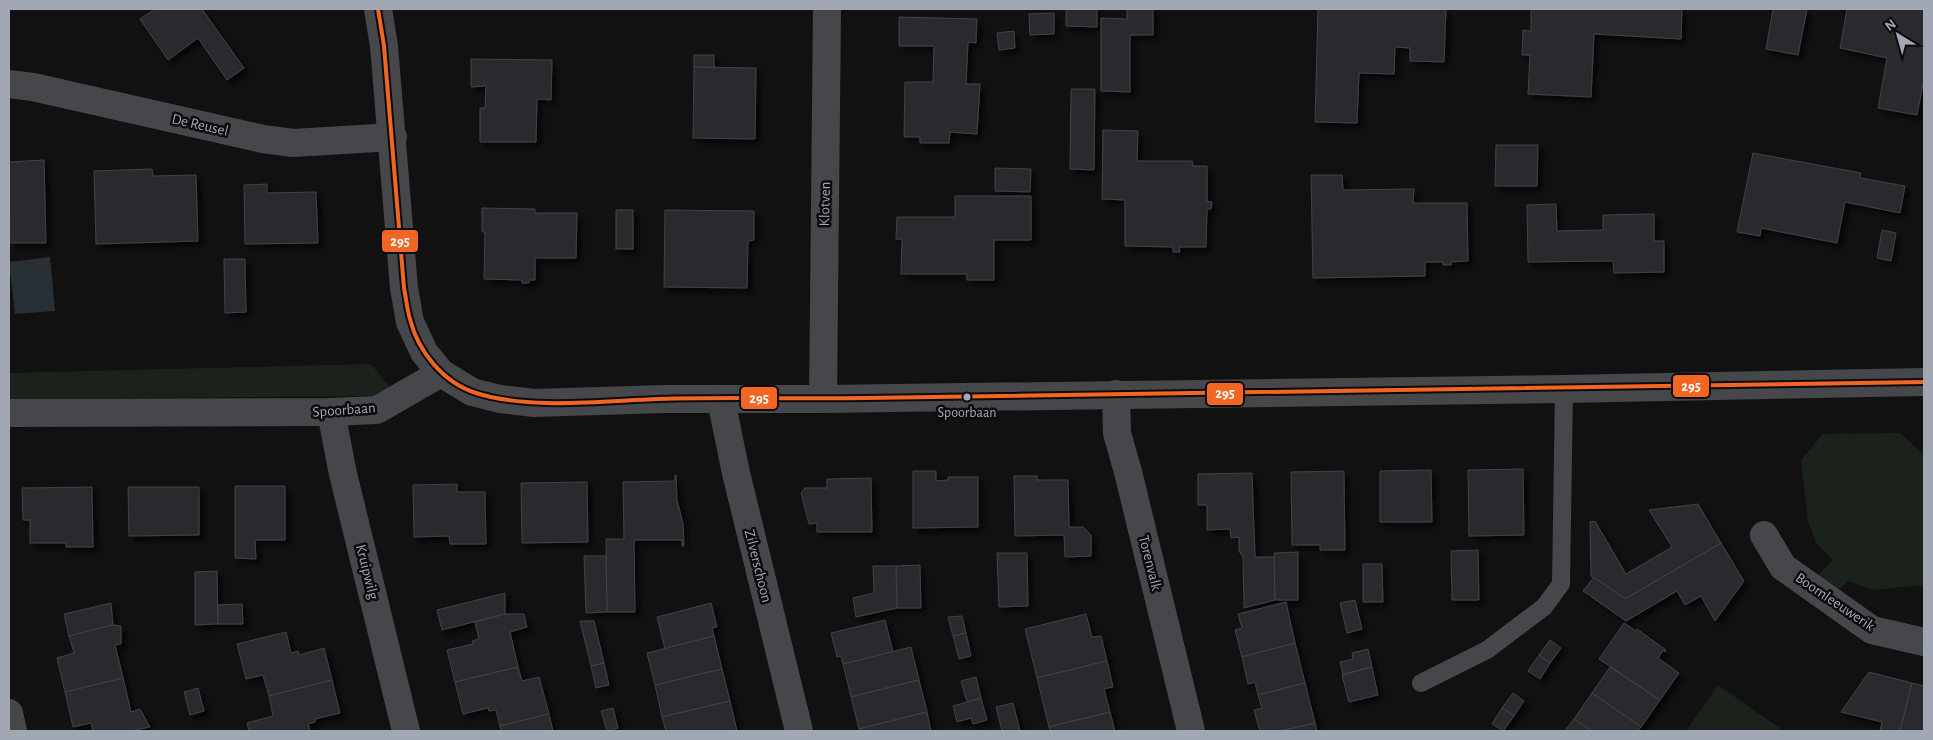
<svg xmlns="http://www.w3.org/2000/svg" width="1933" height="740" font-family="'Alegreya Sans',sans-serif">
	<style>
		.green { fill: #1b221c }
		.water { fill: #282f35 }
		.building { fill: #2c2c2d; stroke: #404246; filter: url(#shadow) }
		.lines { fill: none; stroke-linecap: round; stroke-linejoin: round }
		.service { stroke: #46474a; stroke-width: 18 }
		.minor { stroke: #46474a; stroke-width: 28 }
		.bus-1-casing { stroke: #0c0c0d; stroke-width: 8 }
		.bus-1 { stroke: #f26522; stroke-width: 4 }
		.bus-dot { fill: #a2a8b3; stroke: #0c0c0d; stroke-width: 2 }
		.labels { text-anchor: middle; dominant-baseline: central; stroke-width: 5; stroke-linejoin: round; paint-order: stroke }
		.bus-label { font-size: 14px; fill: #a2a8b3; stroke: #0c0c0d }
		.street-label { font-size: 15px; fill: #a2a8b3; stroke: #0c0c0d }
		.line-badge { stroke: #0c0c0d; stroke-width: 2 }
		.badge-label { font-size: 14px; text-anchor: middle; font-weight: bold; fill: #fff }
	</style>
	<defs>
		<filter id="shadow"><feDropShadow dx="4.5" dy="4.5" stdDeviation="2.5" flood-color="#0009"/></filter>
	</defs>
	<rect width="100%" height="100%" fill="#111112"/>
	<g class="green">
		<polygon points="371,364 390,388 376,396 9,399 9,373"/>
		<polygon points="1900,433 1924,455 1924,585 1872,590 1849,581 1835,593 1815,579 1833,560 1817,544 1808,521 1801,460 1823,434"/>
		<polygon points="1718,685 1781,729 1779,731 1686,731"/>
	</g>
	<polygon class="water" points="50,257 55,311 15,314 9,262"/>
	<g class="building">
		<polygon points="155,9 202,9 244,68 227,80 198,38 168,60 140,19"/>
		<polygon points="1066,9 1097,9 1097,27 1066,26"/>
		<polygon points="1127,9 1153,9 1153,35 1130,35 1130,92 1101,91 1101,18 1127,19"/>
		<polygon points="1318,9 1446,9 1444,62 1410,61 1410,48 1395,47 1394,74 1359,73 1357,123 1315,122"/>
		<polygon points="1531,9 1682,9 1681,39 1594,34 1591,97 1528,94 1530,55 1522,55 1523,30 1531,31"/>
		<polygon points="1773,9 1807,9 1798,55 1766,49"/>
		<polygon points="1847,9 1924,9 1924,79 1917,115 1878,108 1887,58 1840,48"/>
		<polygon points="1054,13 1054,34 1030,35 1029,14"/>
		<polygon points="899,17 977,19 976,43 968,42 966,84 980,84 977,134 950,132 949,143 920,143 920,137 904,137 905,82 933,82 934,46 899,46"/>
		<polygon points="1014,31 1015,48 999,50 997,33"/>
		<polygon points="694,55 714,55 714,68 694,67"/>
		<polygon points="471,59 552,60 551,100 537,99 536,142 480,142 480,108 485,108 486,86 471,87"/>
		<polygon points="694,67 756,68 755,139 693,138"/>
		<polygon points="1071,89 1095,89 1094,170 1070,169"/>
		<polygon points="1103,130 1138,131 1137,161 1192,161 1193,166 1207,166 1207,201 1212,202 1211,209 1207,209 1206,247 1179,247 1180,252 1173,252 1173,247 1125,246 1125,200 1102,199"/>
		<polygon points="1496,145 1538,145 1537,186 1495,186"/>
		<polygon points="9,150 9,162 44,160 46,243 10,243"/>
		<polygon points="1753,153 1861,173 1860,178 1905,186 1900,213 1845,202 1837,243 1761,228 1760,236 1737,232"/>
		<polygon points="995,168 1031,169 1030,192 995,191"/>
		<polygon points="152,169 153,176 196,175 198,241 96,244 94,171"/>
		<polygon points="1311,175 1342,175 1343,190 1414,189 1413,203 1467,203 1468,261 1451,262 1451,265 1443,265 1443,262 1425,262 1425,276 1313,278"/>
		<polygon points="267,184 267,193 316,192 318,243 245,244 244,185"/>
		<polygon points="955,196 1031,196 1031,240 994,240 994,280 967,280 967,274 901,274 902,239 896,239 897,217 955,217"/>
		<polygon points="1556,204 1557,231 1603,230 1603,215 1654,214 1654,241 1664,241 1664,272 1614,273 1613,261 1528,262 1527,205"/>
		<polygon points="482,208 535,209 535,213 577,213 576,258 535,258 535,280 529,280 529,283 522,283 522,280 484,279 485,232 482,232"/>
		<rect x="616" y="210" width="17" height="39"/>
		<polygon points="665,210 754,211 754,240 748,241 747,288 664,287"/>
		<polygon points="1882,230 1896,233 1891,261 1877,258"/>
		<polygon points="224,259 245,259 246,312 225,313"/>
		<polygon points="1523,469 1524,535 1469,536 1468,470"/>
		<polygon points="1431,470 1432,522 1380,522 1380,471"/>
		<polygon points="913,471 936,471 936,481 948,480 948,477 978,477 978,527 913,528"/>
		<polygon points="1344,471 1345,550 1320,550 1320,545 1292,545 1291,472"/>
		<polygon points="1252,473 1255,557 1274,557 1275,600 1244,608 1243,557 1239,551 1239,537 1231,538 1230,529 1207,530 1207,505 1198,505 1198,474"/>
		<polygon points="675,475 676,475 677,500 683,524 684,546 682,546 682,540 634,540 635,612 607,612 606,539 624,539 623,482 675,481"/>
		<polygon points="1014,476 1037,476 1037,480 1068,480 1069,527 1083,527 1091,535 1091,556 1065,557 1064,535 1015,536"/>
		<polygon points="871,478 872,532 817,532 817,523 809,524 801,493 805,488 827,488 827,479"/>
		<polygon points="587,482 588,542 522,543 521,483"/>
		<polygon points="457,484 457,492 485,492 486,544 450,544 449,536 414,537 413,485"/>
		<polygon points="235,486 285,486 285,540 255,540 256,559 235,558"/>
		<polygon points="92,487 93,547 66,547 66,543 30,543 30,520 23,520 22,488"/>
		<polygon points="128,487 199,487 199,535 129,536"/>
		<polygon points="1698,504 1721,543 1625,599 1591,576 1590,522 1595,521 1626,574 1672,547 1649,510"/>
		<polygon points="1721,543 1744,581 1715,621 1701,596 1685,605 1677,591 1626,621 1583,591 1594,577 1625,599"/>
		<polygon points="1478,550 1479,600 1452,600 1451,551"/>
		<polygon points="1298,552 1298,600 1275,600 1274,553"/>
		<polygon points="997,553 1027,553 1028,606 999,607"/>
		<polygon points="584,556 606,556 607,612 586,613"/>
		<polygon points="1363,564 1382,564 1383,602 1363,602"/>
		<polygon points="920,565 921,608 897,608 896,566"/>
		<polygon points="873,566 896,566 897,608 856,617 853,598 874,593"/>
		<polygon points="217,571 218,624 195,625 195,572"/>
		<polygon points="505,593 505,614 442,630 437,610"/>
		<polygon points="1355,600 1362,629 1347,633 1340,603"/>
		<polygon points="1286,602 1295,643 1242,657 1235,630 1242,628 1238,614"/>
		<polygon points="111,603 113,625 69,637 64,614"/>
		<polygon points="711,603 717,627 712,628 714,636 665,649 657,617"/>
		<polygon points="242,604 243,624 218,624 218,605"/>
		<polygon points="505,614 524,614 527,627 510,632 518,667 455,682 447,650 473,644 472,641 479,639 475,622"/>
		<polygon points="1086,614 1092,637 1101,636 1107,661 1037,678 1025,629"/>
		<polygon points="962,616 966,633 953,636 948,617"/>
		<polygon points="885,620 893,652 843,664 841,656 837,657 831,633"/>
		<polygon points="580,621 594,621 604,663 591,666"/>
		<polygon points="1624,623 1636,631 1637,629 1666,650 1665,652 1663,650 1658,658 1679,673 1660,700 1599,659"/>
		<polygon points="113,625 121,626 121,644 115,645 123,678 65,692 57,658 74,653 69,636"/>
		<polygon points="286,632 291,653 298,651 299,655 324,648 332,680 269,696 263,675 246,679 237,644"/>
		<polygon points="966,633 971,656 959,659 953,636"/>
		<polygon points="714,636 722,669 655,685 647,653"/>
		<polygon points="1550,640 1561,648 1550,663 1539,655"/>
		<polygon points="1295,643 1305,683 1258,695 1255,682 1248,684 1242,657"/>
		<polygon points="911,647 919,680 851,697 843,664"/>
		<polygon points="1368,649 1372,667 1343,674 1340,662 1353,659 1352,653"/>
		<polygon points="1539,655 1550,663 1540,679 1528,671"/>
		<polygon points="1107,661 1113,687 1104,689 1110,712 1049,727 1037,678"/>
		<polygon points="604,663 609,685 596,688 591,666"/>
		<polygon points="518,667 522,681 539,677 549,714 500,726 496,710 489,711 488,708 463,714 455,682"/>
		<polygon points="1372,667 1378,695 1349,702 1342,675"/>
		<polygon points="1610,667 1660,700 1641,727 1592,693"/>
		<polygon points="722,669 730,701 662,717 655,685"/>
		<polygon points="1869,672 1912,683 1900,731 1880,731 1882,722 1841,712"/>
		<polygon points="976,677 981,698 967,702 961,681"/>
		<polygon points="123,678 131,712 140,709 150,727 131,731 93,731 91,723 73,727 65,692"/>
		<polygon points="332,680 340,713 315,719 315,722 308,724 310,731 249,731 247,723 273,716 269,696"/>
		<polygon points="919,680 927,712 859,729 851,697"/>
		<polygon points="1305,683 1315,723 1281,731 1260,731 1254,710 1262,708 1258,695"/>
		<polygon points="1912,683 1924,686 1924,731 1900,731"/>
		<polygon points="198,688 204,711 190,715 184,692"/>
		<polygon points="1513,693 1524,701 1514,716 1502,708"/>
		<polygon points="1592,693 1641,727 1638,731 1592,731 1574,719"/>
		<polygon points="981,698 987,720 973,724 971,718 957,722 953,706"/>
		<polygon points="730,701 737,731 666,731 662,717"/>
		<polygon points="1013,703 1020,731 1002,731 996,707"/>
		<polygon points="613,708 618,728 607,731 601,711"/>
		<polygon points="1502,708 1514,716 1503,731 1492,724"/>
		<polygon points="927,712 931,731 860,731 859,729"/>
		<polygon points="1110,712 1115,731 1050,731 1049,727"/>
		<polygon points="549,714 553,731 501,731 500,726"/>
		<polygon points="1574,719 1592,731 1565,731"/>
		<polygon points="1315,723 1317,731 1281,731"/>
	</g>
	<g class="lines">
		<polyline class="service" points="1421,683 1487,650 1544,607 1561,584 1564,389"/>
		<g class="minor">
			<polyline points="378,9 384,46 404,288 410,322 424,352 441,373 472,392 500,399 534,403 664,399 823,399 1564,389 1924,382"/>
			<polyline points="9,84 33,87 263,139 293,143 393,137"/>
			<polyline points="1116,394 1117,433 1128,472 1191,731"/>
			<polyline points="823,399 827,9"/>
			<polyline points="721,400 736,473 799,731"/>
			<polyline points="331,412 343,474 406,731"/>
			<polyline points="9,413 331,412 377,410 441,373"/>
			<polyline points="1764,535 1783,567 1872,630 1924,642"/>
			<polyline points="9,713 13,731"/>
		</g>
		<g class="bus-1-casing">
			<path id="bus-1" d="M378,9L384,46L404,288C406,298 407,309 410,319C418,352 444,383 476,393C529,410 602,401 658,399C727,397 796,399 865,398C1218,394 1571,389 1924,382"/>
		</g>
		<use href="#bus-1" class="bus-1"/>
	</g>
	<circle class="bus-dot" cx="967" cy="397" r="4.5"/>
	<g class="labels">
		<g class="bus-label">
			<text x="967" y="413">Spoorbaan</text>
		</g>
		<g class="street-label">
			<text transform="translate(200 125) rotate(13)">De Reusel</text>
			<text transform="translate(825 204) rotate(-89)">Klotven</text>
			<text transform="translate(344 410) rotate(-4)">Spoorbaan</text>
			<text transform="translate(1150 563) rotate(76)">Torenvalk</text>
			<text transform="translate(758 566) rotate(76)">Zilverschoon</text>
			<text transform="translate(367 572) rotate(76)">Kruipwilg</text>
			<text transform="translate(1835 602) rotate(34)">Boomleeuwerik</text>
		</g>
	</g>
	<g class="line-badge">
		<rect x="381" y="229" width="38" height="24" rx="5" fill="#f26522"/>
		<rect x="1672" y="374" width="38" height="24" rx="5" fill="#f26522"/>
		<rect x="1206" y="382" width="38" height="24" rx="5" fill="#f26522"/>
		<rect x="740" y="386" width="38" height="24" rx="5" fill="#f26522"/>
	</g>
	<g class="badge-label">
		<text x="400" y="246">295</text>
		<text x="1691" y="391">295</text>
		<text x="1225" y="398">295</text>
		<text x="759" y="403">295</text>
	</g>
	<rect width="1933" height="740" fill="none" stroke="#a2a8b3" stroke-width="20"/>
	<g transform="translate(1898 35) rotate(323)" stroke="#0c0c0d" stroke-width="4" paint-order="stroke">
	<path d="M0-4L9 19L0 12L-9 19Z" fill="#a2a8b3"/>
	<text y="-8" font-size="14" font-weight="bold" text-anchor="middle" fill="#a2a8b3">N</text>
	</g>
</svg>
